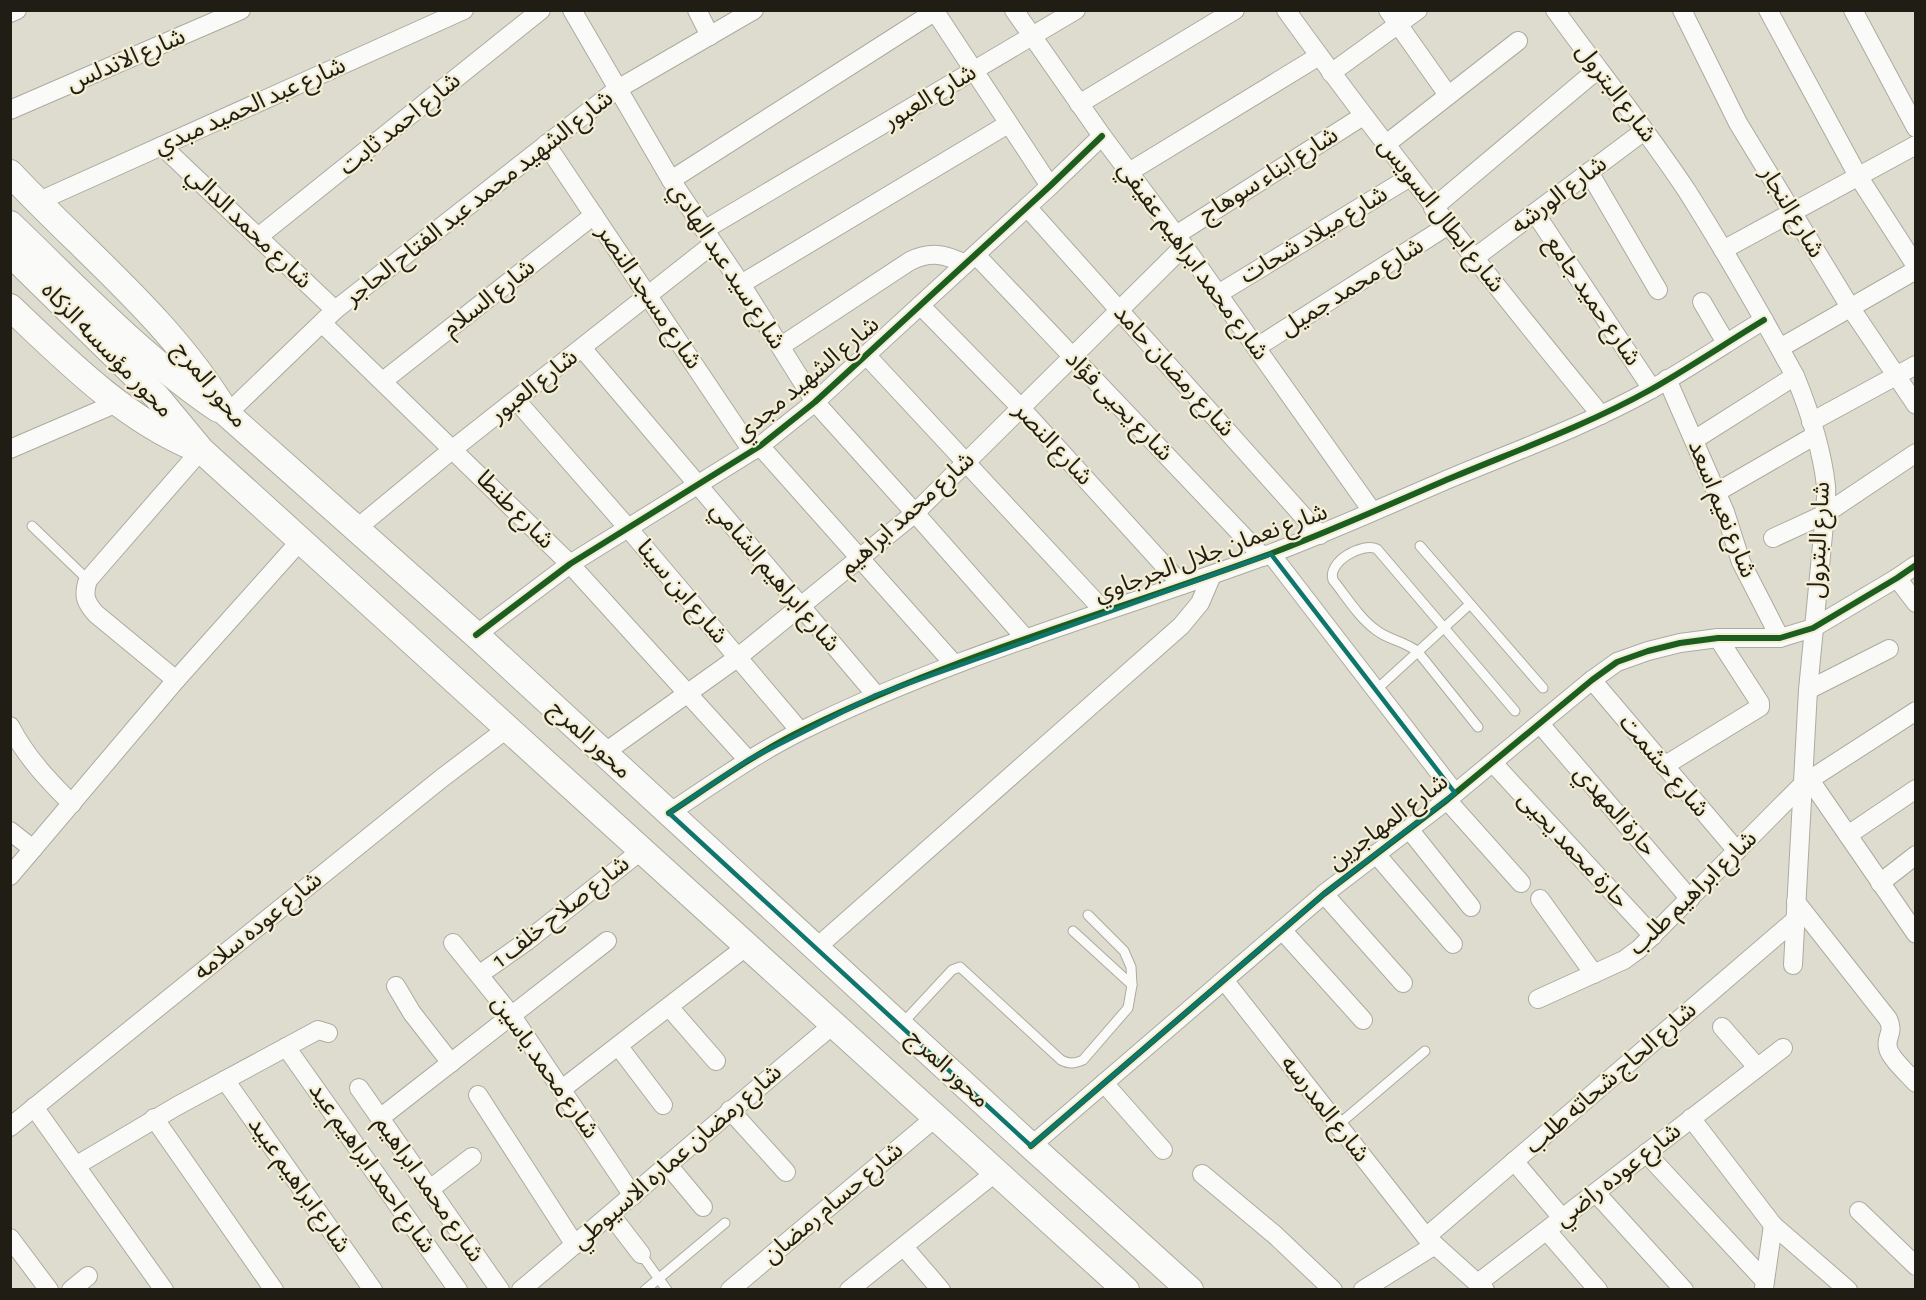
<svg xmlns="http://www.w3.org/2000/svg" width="1926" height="1300" font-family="'Alegreya Sans','Noto Sans Arabic',sans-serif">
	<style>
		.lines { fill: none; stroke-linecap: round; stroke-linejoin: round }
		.lane-casing { stroke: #acaba0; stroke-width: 11 }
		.street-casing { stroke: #acaba0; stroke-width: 20 }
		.secondary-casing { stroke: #acaba0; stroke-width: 28 }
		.lane { stroke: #fafaf8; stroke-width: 9 }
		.street { stroke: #fafaf8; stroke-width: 18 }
		.secondary { stroke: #fafaf8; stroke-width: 26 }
		.cycleway-casing { stroke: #f3eed4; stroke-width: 10 }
		.cycleway { stroke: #1b5e20; stroke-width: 6 }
		.marked { fill: none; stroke: #0f766e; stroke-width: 4.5; stroke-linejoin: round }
		.labels { text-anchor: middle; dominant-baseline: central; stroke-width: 4.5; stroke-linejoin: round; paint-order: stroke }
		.street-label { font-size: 24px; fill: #1f1d14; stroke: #f3eed4 }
	</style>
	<rect width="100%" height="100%" fill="#dedcce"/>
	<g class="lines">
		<g class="lane-casing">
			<g id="lane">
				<polyline points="32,526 88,580"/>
				<polyline points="1420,546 1543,688"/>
				<polyline points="1376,690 1470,604"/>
				<path d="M1478,727L1418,652C1405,641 1388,640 1376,630C1359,618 1346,596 1333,580C1327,562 1362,542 1377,549L1515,711"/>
				<polyline points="1073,931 1132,985"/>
				<path d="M901,1025L952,970L960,967L1061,1060C1069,1064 1074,1064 1083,1060L1128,1008L1132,985L1131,967L1124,951L1088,915"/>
				<polyline points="1338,1125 1425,1051"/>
				<polyline points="641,1254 667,1290"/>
				<polyline points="645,1290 725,1223"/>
			</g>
		</g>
		<g class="street-casing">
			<g id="street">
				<polyline points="572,10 671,180 741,284 815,402 915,513 1026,639"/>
				<polyline points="697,10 710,36"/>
				<polyline points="934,10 1050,186"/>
				<polyline points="1014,10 1102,136 1184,246 1372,511"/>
				<path d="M1286,10C1386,149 1493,283 1601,415"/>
				<polyline points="1388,10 1448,95"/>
				<path d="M1555,10C1599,71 1646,129 1687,191C1725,251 1761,314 1795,376C1809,410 1822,449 1826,486C1827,495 1825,505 1825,514L1808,690L1793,965"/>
				<polyline points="1682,10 1738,123 1850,307 1916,405"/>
				<polyline points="1768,10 1858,176 1916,266"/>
				<polyline points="1853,10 1916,128"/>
				<polyline points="10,13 17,10"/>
				<polyline points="1331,73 1418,10"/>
				<polyline points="1079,104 1235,10"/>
				<polyline points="10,110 241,10"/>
				<polyline points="546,144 752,451"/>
				<polyline points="1385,145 1518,41"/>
				<polyline points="162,146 335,310"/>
				<polyline points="1129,172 1319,56"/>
				<polyline points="1589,172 1658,290"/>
				<polyline points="671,180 934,12"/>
				<polyline points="37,202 464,10"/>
				<polyline points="1027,207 1320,535"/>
				<polyline points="1433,208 1598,69"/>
				<polyline points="1535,213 1652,389"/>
				<polyline points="704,230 1076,10"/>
				<polyline points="1176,235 1363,116"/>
				<polyline points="258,237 541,10"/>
				<polyline points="1723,250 1916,145"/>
				<polyline points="976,255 1263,557"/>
				<polyline points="1473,259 1644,131"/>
				<polyline points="741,284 1008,124"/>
				<polyline points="1218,294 1410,177"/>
				<polyline points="1702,302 1726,343"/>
				<polyline points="921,306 1021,408 1182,585"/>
				<polyline points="322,323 570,564 748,760"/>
				<path d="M781,346L910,261C931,251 945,254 965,264"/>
				<polyline points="1257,347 1447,226"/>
				<polyline points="582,348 876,695"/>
				<polyline points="1780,348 1916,270"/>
				<polyline points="867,356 1104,611"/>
				<polyline points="1667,379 1725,512 1741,562 1780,638"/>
				<polyline points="383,381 594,215"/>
				<polyline points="516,400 628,528 800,731"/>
				<polyline points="227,414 335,310 616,90 754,10"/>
				<polyline points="1811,422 1916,365"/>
				<polyline points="1694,440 1795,376"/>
				<polyline points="760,446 954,664"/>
				<polyline points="10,449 117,403"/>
				<polyline points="1717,492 1814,436"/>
				<polyline points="356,529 453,449 713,244"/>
				<polyline points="1773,538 1825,514 1916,453"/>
				<polyline points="1271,554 1455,793"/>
				<polyline points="1897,578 1916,603"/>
				<polyline points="476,635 570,564 760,446 815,402 1050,186 1102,136"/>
				<path d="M176,680L96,614C85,602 83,595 88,580L201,450"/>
				<polyline points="1592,680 1737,851"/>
				<polyline points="1808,690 1889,649"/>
				<polyline points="1540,724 1690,899"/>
				<path d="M10,726C26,757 48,780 72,804"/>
				<polyline points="604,753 737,658 915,513 1184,246"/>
				<polyline points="1493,763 1653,936"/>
				<polyline points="1664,766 1760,707 1760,703 1718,638"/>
				<polyline points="1810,780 1916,934"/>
				<polyline points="1447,800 1521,883"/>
				<path d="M669,813C713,784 756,753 803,730C952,656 1112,612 1267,555C1329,532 1390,504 1451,478C1518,450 1587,425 1650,390C1689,368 1726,343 1764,320"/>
				<polyline points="1409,829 1471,907"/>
				<polyline points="10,831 33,849"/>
				<polyline points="1848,835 1916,789"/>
				<polyline points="1376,854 1453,944"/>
				<polyline points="10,876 176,680 301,540"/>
				<polyline points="1880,883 1916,855"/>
				<polyline points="1324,894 1403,983"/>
				<polyline points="1540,899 1594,974"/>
				<path d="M1796,902L1888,1019C1895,1033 1885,1037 1888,1048C1890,1058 1909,1075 1916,1083"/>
				<polyline points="1282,930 1363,1020"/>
				<polyline points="453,943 512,1016 633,1196"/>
				<polyline points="816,948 1181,626 1200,603 1212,575"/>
				<polyline points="480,974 527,941 642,850"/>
				<polyline points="1224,980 1426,1237 1485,1290"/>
				<polyline points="396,986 412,1013 451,1063"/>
				<polyline points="1538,999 1624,960 1639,949 1803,784 1916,711"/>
				<polyline points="669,1007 716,1061"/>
				<polyline points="1722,1027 1757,1067"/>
				<polyline points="286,1047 458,1290"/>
				<polyline points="619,1047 663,1105"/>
				<polyline points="225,1080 373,1290"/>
				<polyline points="1104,1083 1163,1150"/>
				<polyline points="359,1088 500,1290"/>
				<polyline points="562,1089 747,946"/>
				<polyline points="478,1095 575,1245"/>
				<polyline points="34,1107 164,1290"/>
				<polyline points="730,1110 786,1172"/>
				<polyline points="154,1118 274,1290"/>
				<polyline points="380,1118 607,941"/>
				<polyline points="1691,1118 1773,1225 1848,1290"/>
				<polyline points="10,1127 442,778 508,728"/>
				<polyline points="1031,1146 1324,894 1447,800 1592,680 1617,662 1648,651 1680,643 1718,638 1780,638 1813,628 1897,578 1916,565"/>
				<polyline points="1646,1153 1765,1281"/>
				<polyline points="1514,1161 1563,1219"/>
				<polyline points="77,1165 177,1106 318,1030 328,1033"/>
				<polyline points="668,1165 703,1207"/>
				<polyline points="1202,1174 1275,1235 1333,1290"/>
				<polyline points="430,1189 472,1157"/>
				<polyline points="1596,1193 1684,1290"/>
				<polyline points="1859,1211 1916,1266"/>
				<polyline points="611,1215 641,1254"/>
				<polyline points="1547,1231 1598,1290"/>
				<polyline points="1426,1237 1795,920"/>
				<polyline points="10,1238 49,1290"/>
				<polyline points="904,1247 941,1290"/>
				<polyline points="1478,1283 1783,1048"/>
				<polyline points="1764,1288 1773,1225"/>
				<polyline points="71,1290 88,1276"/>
				<path d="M521,1290C626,1202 728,1112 834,1024"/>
				<polyline points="730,1290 936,1117"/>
				<polyline points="849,1290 996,1172"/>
				<polyline points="1363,1290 1435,1245"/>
			</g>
		</g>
		<g class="secondary-casing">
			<g id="secondary">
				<path d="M10,173C84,252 171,320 227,414L476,635L1031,1146L1190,1290"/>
				<path d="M10,224C77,288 141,357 218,409"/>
				<polyline points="10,253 157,397 201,450 1126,1290"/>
				<path d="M10,307C66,360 123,418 195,448"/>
			</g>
		</g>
		<use href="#lane" class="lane"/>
		<use href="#street" class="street"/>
		<use href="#secondary" class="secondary"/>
		<g class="cycleway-casing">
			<g id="cycleway">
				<polyline points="476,635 570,564 760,446 815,402 1050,186 1102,136"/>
				<path d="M669,813C713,784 756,753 803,730C952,656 1112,612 1267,555C1329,532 1390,504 1451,478C1518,450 1587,425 1650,390C1689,368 1726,343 1764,320"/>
				<polyline points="1031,1146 1324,894 1447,800 1592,680 1617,662 1648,651 1680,643 1718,638 1780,638 1813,628 1897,578 1916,565"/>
			</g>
		</g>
		<use href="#cycleway" class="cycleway"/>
	</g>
	<path class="marked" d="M1271,554L1455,793L1324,894L1031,1146L669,813L748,760L876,695Z"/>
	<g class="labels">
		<g class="street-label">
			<text transform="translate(126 60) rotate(-23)">شارع الاندلس</text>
			<text transform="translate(1616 93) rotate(53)">شارع البترول</text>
			<text transform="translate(930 97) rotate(-31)">شارع العبور</text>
			<text transform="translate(250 106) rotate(-24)">شارع عبد الحميد مبدي</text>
			<text transform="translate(400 124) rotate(-39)">شارع احمد ثابت</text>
			<text transform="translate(1269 175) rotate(-32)">شارع ابناء سوهاج</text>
			<text transform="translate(1559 195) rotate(-37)">شارع الورشه</text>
			<text transform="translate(479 198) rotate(-38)">شارع الشهيد محمد عبد الفتاح الحاجر</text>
			<text transform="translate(1792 212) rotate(59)">شارع النجار</text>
			<text transform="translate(1441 215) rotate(52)">شارع ابطال السويس</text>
			<text transform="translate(249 228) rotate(44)">شارع محمد الدالي</text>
			<text transform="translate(1314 235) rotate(-31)">شارع ميلاد شحات</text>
			<text transform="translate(1193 261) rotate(54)">شارع محمد ابراهيم عفيفي</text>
			<text transform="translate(727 266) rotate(57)">شارع سيد عبد الهادي</text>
			<text transform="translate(1352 287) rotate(-32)">شارع محمد جميل</text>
			<text transform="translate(649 297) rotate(56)">شارع مسجد النصر</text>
			<text transform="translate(489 298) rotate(-38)">شارع السلام</text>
			<text transform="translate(1593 301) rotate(56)">شارع حميد جامع</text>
			<text transform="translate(107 350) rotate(46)">محور مؤسسه الزكاه</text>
			<text transform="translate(1174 371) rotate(48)">شارع رمضان حامد</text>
			<text transform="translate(807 379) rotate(-40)">شارع الشهيد مجدي</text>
			<text transform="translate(210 385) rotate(51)">محور المرج</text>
			<text transform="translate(534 386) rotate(-38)">شارع العبور</text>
			<text transform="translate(1119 406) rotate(46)">شارع يحيى فؤاد</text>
			<text transform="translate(1053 444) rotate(47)">شارع النصر</text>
			<text transform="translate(1722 509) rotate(68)">شارع نعيم اسعد</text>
			<text transform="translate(515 510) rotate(45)">شارع طنطا</text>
			<text transform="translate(907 514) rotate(-42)">شارع محمد ابراهيم</text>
			<text transform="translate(1819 540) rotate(-87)">شارع البترول</text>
			<text transform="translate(1211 553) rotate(-20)">شارع نعمان جلال الجرجاوي</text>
			<text transform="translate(775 577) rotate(50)">شارع ابراهيم الشامي</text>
			<text transform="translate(682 592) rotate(50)">شارع ابن سينا</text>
			<text transform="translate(590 740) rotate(43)">محور المرج</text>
			<text transform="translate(1664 766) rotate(50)">شارع حشمت</text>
			<text transform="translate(1615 811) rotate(49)">حارة المهدي</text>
			<text transform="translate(1388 822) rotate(-37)">شارع المهاجرين</text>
			<text transform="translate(1573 850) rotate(47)">حارة محمد يحيى</text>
			<text transform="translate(1693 893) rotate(-44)">شارع ابراهيم طلب</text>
			<text transform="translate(561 912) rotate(-38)">شارع صلاح خلف 1</text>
			<text transform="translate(258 926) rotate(-39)">شارع عوده سلامه</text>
			<text transform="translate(545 1067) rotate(55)">شارع محمد ياسين</text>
			<text transform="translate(948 1069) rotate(43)">محور المرج</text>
			<text transform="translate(1611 1078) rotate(-41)">شارع الحاج شحاته طلب</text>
			<text transform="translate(1325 1109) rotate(52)">شارع المدرسه</text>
			<text transform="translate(677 1157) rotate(-41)">شارع رمضان عماره الاسيوطي</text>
			<text transform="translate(372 1168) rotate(55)">شارع احمد ابراهيم عيد</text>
			<text transform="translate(1618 1175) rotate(-38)">شارع عوده راضي</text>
			<text transform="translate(299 1185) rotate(55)">شارع ابراهيم عبيد</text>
			<text transform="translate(429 1189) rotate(55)">شارع محمد ابراهيم</text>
			<text transform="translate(833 1203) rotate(-40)">شارع حسام رمضان</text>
		</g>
	</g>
	<rect width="1926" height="1300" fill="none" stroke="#1f1d14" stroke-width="24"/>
</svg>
